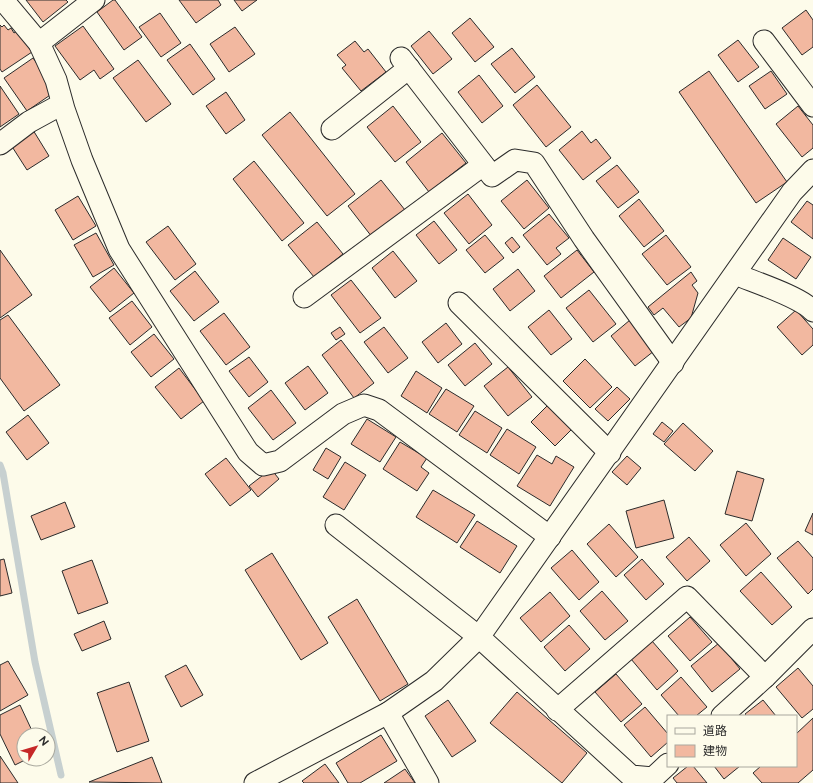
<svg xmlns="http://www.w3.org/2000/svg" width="813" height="783" font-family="Raleway,'Noto Sans JP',sans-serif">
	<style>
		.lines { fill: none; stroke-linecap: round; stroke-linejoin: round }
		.stream { stroke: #c7d0d0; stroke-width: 7 }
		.building { fill: #f2b8a0; stroke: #2b2b2b }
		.street-casing { stroke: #2b2b2b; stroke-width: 23 }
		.street { stroke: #fdfbea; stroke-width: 21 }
	</style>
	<rect width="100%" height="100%" fill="#fdfbea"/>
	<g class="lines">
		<polyline class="stream" points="0,465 3,473 35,662 61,775"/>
	</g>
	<g class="building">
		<polygon points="26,0 66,0 68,2 43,22"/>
		<polygon points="113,0 115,0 142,37 124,50 97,12"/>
		<polygon points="179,0 218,0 221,5 196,23"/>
		<polygon points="234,0 257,0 242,11"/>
		<polygon points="806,10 813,20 813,47 802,55 782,28"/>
		<polygon points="160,13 181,43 161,57 139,27"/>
		<polygon points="470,18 494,47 475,62 452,33"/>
		<polygon points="0,25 2,27 4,25 8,30 11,28 14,33 17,31 32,52 2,72 0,69"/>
		<polygon points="83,26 114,69 100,79 94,70 80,80 55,46"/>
		<polygon points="235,27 255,54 229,72 210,44"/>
		<polygon points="429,31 452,59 433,74 411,46"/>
		<polygon points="738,40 759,67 738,82 718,55"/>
		<polygon points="355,41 364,52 368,49 386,72 361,91 342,68 346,65 337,55"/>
		<polygon points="190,44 215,79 193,95 167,60"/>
		<polygon points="512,48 535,77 515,93 491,64"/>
		<polygon points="33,58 56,91 27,111 4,78"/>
		<polygon points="138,60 171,104 146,122 113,78"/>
		<polygon points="709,71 787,182 756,203 679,92"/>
		<polygon points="771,71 787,94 765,109 749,86"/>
		<polygon points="479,75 503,106 482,123 458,92"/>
		<polygon points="537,85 571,127 546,147 513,105"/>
		<polygon points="0,86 19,114 0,127"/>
		<polygon points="226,92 245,120 226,134 206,106"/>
		<polygon points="393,106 421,142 395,162 367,127"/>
		<polygon points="798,106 813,125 813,148 802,157 776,124"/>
		<polygon points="290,112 355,194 327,216 262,135"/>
		<polygon points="33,130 49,156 27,170 11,145"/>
		<polygon points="582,131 591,143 596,139 611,158 583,180 559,150"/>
		<polygon points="442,133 466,163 429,192 406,162"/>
		<polygon points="254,161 304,223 282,241 233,179"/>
		<polygon points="617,165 639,192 618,208 596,181"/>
		<polygon points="381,180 405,210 372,237 348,206"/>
		<polygon points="527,180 549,208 524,229 501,201"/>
		<polygon points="468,194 492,225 469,244 444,213"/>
		<polygon points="78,196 96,226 73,240 55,210"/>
		<polygon points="639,199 664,231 644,247 619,216"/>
		<polygon points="807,201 813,205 813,239 791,222"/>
		<polygon points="549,214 569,238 556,248 561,254 547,265 523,235"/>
		<polygon points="434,221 457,250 439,264 416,235"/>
		<polygon points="317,222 343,254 314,277 288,245"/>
		<polygon points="168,226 196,264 175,280 146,242"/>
		<polygon points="96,233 114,265 93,277 74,245"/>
		<polygon points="485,235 504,258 485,273 466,250"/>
		<polygon points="666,235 691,267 667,285 642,254"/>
		<polygon points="512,237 520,247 513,253 505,243"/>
		<polygon points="783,238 811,257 796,279 768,260"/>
		<polygon points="0,250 32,295 0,318"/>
		<polygon points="577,250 594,272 561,298 544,276"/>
		<polygon points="393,251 417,281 395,298 372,268"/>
		<polygon points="114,268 134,293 110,312 90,287"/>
		<polygon points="518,269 535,291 510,311 493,289"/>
		<polygon points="195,271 219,302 194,321 170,291"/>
		<polygon points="691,272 697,281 692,285 698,293 691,318 679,327 663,308 654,315 648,307"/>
		<polygon points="351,280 381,318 360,333 331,295"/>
		<polygon points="589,290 616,324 593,342 566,308"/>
		<polygon points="132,301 152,327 130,345 109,318"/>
		<polygon points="549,310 572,339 551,355 528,327"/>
		<polygon points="796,310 813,329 813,345 802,355 777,327"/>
		<polygon points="224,313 250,347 226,365 200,331"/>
		<polygon points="8,315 60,385 24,411 0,378 0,320"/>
		<polygon points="630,320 654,351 635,366 611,336"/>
		<polygon points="446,323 462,344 438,363 422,342"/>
		<polygon points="340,327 345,334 336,340 331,333"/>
		<polygon points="384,327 408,358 388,373 364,342"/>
		<polygon points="154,334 174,359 151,377 131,352"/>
		<polygon points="341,340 374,383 354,398 322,355"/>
		<polygon points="475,343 492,364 465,386 448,365"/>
		<polygon points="249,357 268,382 249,397 229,371"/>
		<polygon points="585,359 612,387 590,408 563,381"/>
		<polygon points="308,366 328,393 305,410 285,383"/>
		<polygon points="508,367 532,397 508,416 484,386"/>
		<polygon points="179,368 204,401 181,419 155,387"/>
		<polygon points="416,371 442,388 427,413 401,396"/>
		<polygon points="617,387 630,399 608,421 595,409"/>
		<polygon points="446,389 474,406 457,432 429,414"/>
		<polygon points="271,390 296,423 273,440 248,408"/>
		<polygon points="548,405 572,429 555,446 531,422"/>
		<polygon points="475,411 502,428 487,453 459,435"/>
		<polygon points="28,415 49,443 27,460 6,432"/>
		<polygon points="367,419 396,437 380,462 351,444"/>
		<polygon points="662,422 673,431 664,442 653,434"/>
		<polygon points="683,423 713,451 695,471 664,444"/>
		<polygon points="507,429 536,447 519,474 490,455"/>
		<polygon points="400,442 427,458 421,467 429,473 417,491 383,469"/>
		<polygon points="326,448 341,457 328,479 313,470"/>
		<polygon points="537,455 552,464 556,456 574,467 550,506 517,486"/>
		<polygon points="627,456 641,468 627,485 612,472"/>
		<polygon points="226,458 251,490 230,506 205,474"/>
		<polygon points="345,462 366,475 344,510 323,497"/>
		<polygon points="271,469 279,479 258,497 249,486"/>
		<polygon points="737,471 764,479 752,521 725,514"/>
		<polygon points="433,490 475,515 457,543 416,517"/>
		<polygon points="664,500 674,538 636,548 626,511"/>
		<polygon points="65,502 75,527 41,540 31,516"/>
		<polygon points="813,513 813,535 805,531"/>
		<polygon points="477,521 517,546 500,573 460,547"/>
		<polygon points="746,523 771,554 746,576 720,545"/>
		<polygon points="609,524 638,557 616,577 587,544"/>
		<polygon points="689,537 710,561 687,581 666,557"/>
		<polygon points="798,541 813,558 813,589 808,594 777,558"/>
		<polygon points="572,550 599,582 579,600 551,568"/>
		<polygon points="272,553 328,643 301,660 245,570"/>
		<polygon points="4,559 12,593 0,596 0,560"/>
		<polygon points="642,559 664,584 646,600 624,575"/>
		<polygon points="92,560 108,603 78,614 62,571"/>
		<polygon points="761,572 792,607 772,625 740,591"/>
		<polygon points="602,591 628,621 605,640 580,611"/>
		<polygon points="550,592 570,616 541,642 520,618"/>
		<polygon points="357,599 408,684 380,701 328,617"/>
		<polygon points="690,617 712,642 690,661 668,636"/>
		<polygon points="104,621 111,639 82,651 74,634"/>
		<polygon points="569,625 590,649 565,671 544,647"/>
		<polygon points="652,641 678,671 657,690 631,659"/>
		<polygon points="719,643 740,669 712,692 691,666"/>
		<polygon points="8,661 28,695 0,711 0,665"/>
		<polygon points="186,665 203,695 181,707 165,676"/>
		<polygon points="798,668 813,686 813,709 802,718 776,687"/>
		<polygon points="616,674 642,704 621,722 595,692"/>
		<polygon points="681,677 707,707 696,716 679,716 661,695"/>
		<polygon points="129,682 149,741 117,752 97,693"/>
		<polygon points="517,692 587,753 562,783 490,723"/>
		<polygon points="448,700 476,741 452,757 425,716"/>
		<polygon points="763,700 776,716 747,716 745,714"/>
		<polygon points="20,705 34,735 24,735 24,759 27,759 15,765 0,734 0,715"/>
		<polygon points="645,707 668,734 668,742 651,757 624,725"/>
		<polygon points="813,718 813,770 798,783 762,783 753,773 761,766 796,766 796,734"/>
		<polygon points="381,735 397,761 360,783 348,783 336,763"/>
		<polygon points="0,756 18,783 0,783"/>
		<polygon points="152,757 162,783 89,782"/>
		<polygon points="325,764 339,783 304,783 302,781"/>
		<polygon points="688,766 693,766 707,783 677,783 673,778"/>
		<polygon points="714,766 740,766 724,779"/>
		<polygon points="405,769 415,783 384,783"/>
	</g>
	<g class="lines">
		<g class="street-casing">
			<g id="street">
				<polyline points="3,0 39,43 56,80 64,109 82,160 119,249 248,452 263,465 280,461 343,414 364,405 379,410 550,537"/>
				<polyline points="764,41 813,106"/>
				<polyline points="39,43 94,0"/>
				<polyline points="401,58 492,176 515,160 534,163 584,239 673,363"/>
				<polyline points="332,129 409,68"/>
				<polyline points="0,144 29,122 62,104"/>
				<path d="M735,274C754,282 801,297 813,311"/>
				<polyline points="304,297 483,165"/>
				<polyline points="459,303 610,453"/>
				<polyline points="336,525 479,637 631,776 653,778 668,764"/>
				<polyline points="557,710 687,597 765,677"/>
				<polyline points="388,713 428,783"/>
				<polyline points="722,716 765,677 813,629"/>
				<polyline points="255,783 388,713 434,681 479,637 792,192 813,170"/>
			</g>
		</g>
		<use href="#street" class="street"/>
	</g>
	<rect x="667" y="715" width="130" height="52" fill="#fdfbea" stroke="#a9a89e"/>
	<rect x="675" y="728" width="20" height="6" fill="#fdfbea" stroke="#a9a89e"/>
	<text x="703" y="735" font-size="12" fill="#2b2b2b">道路</text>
	<rect x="675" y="745" width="20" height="12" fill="#f2b8a0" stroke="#a9a89e"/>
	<text x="703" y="755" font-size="12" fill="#2b2b2b">建物</text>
	<g transform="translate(36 747) rotate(52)"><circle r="19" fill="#fdfbea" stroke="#a9a89e"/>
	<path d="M0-3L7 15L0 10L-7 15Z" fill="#c62828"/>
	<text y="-6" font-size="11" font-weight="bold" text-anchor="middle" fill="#2b2b2b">N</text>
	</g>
</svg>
